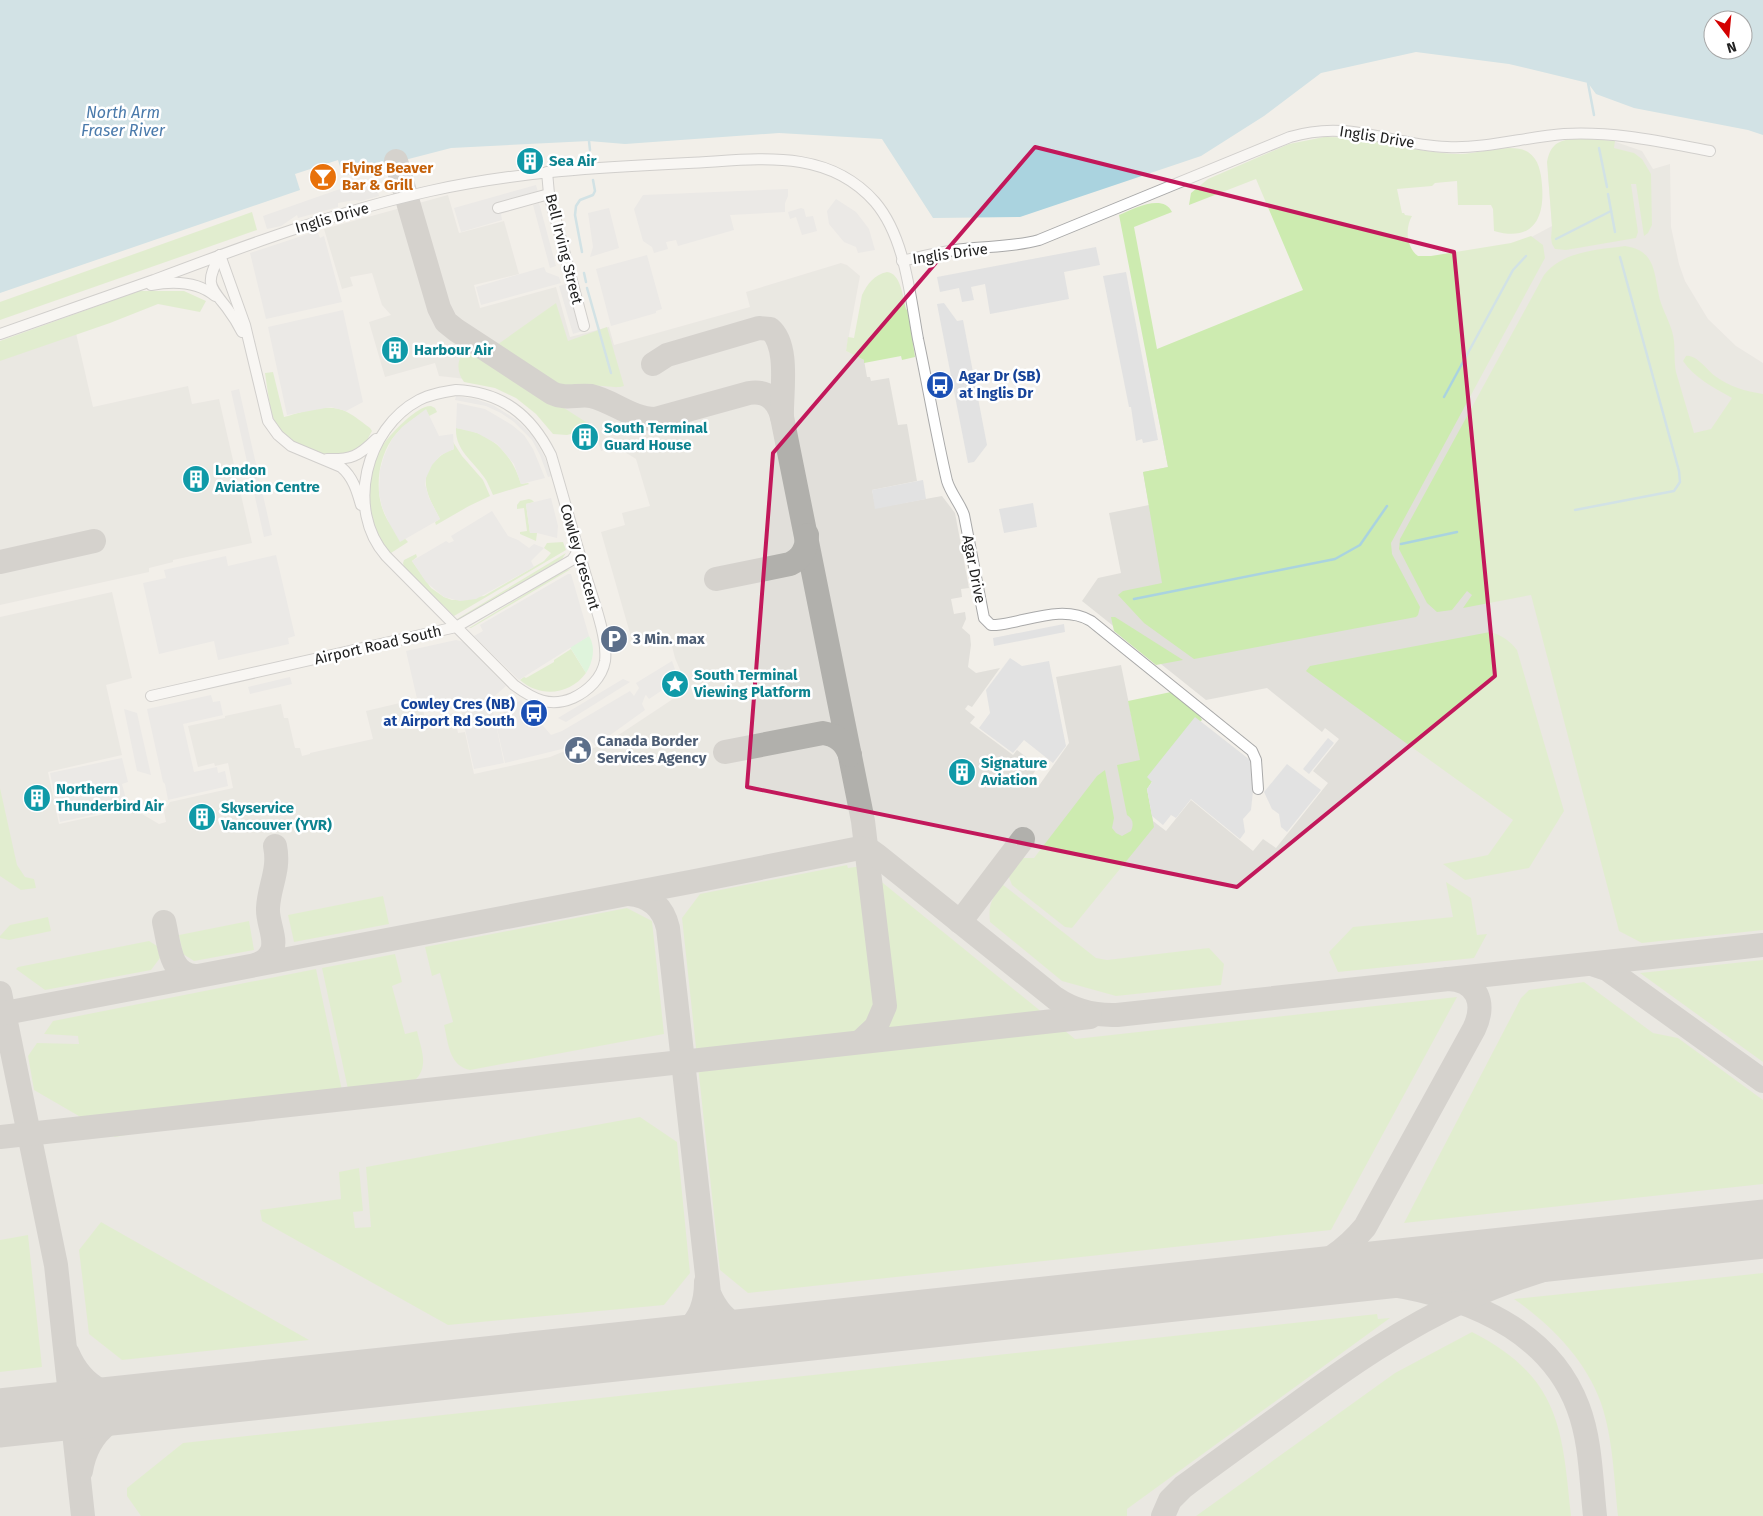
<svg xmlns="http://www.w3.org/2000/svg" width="1763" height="1516" font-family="'Fira Sans',sans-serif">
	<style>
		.airport { fill: #e1dfda }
		.grass { fill: #cdebb0 }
		.park { fill: #c8facc }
		.parking { fill: #e2e2e2 }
		.water { fill: #aad3df; fill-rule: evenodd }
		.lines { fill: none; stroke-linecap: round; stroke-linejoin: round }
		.stream { stroke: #aad3df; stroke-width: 2.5 }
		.taxiway { stroke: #b1b0ac; stroke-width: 24 }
		.runway { stroke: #b1b0ac; stroke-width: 59 }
		.street-casing { stroke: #a9a9a9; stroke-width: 12 }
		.street { stroke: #fff; stroke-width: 10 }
		.marked { fill: none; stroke: #c2185b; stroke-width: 4; stroke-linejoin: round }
		.labels { text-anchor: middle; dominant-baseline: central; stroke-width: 5; stroke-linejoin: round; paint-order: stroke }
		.street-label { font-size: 15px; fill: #222; stroke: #fff }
		.culture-label { font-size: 15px; font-weight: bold; fill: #0d838f; stroke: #fff; text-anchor: start }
		.food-label { font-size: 15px; font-weight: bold; fill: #c56008; stroke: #fff; text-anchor: start }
		.transit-label { font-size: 15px; font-weight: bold; fill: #164399; stroke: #fff; text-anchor: start }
		.service-label { font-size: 15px; font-weight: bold; fill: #4e5e75; stroke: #fff; text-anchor: start }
		.water-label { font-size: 16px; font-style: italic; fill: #4a7aab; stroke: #fff }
	</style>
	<rect width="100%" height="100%" fill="#f2efe9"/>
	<g class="airport">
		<polygon points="1613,141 1642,151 1653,169 1670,164 1671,227 1679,264 1685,281 1708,319 1736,346 1763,363 1763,1516 0,1516 0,617 112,592 132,678 106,685 122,755 48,772 59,824 132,808 159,824 166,822 164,811 170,802 233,788 228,763 215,766 214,763 198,767 188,726 225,718 225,716 281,704 284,718 288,718 295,748 300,748 302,756 310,754 310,753 373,739 366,711 404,702 406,709 422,705 425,719 454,713 458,733 465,732 474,774 550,757 587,742 590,749 605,744 688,689 675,658 669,634 633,644 601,532 625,525 622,513 650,506 636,459 615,446 601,451 592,423 559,432 519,397 475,380 439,376 435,363 385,377 369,322 391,315 382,305 372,273 350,277 353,286 342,289 324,229 448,195 459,233 504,221 519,274 474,285 480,308 556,287 570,337 609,327 614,345 750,307 746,292 841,263 847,265 860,276 846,351 864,360 867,377 870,377 871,381 889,378 898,425 907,424 917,481 872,490 876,508 942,496 955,513 969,588 961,589 962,597 951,599 954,614 965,612 966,619 962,628 970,635 971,645 968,667 976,673 1000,668 972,707 968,705 965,709 975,717 970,723 1013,755 1017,750 1038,766 1029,781 1038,787 1069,743 1056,677 1121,665 1153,821 1166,831 1191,800 1253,851 1263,839 1276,848 1328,783 1313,771 1339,739 1325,728 1322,732 1267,688 1206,700 1082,601 1098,578 1121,573 1109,513 1149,505 1143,472 1168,467 1148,363 1522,242 1552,226 1548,175"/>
		<polygon points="76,333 93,407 188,386 192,404 219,399 252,543 173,560 173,562 149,568 149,572 0,605 0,358"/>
	</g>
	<g class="grass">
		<path d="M1324,137C1371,136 1414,153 1460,154C1479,154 1512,142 1528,152C1539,159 1541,173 1542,185C1545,220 1532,242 1494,231L1493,209L1491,205H1458L1457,181L1435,183L1432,186L1397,189L1402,213H1404L1405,215L1412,216C1405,228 1406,247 1418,256H1431L1511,243L1531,236L1543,245L1545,258L1391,543L1392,554L1420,607L1418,615L1416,617L1194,659L1144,623L1118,595L1123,591L1162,583L1143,472L1168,467L1119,215C1133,209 1163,193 1172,212L1134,227L1157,349L1303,290L1256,179L1189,205L1191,193L1208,179L1289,144Z"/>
		<path d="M1579,138L1615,141L1614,148L1634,153L1642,159L1651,174L1652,225L1648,233L1644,236L1636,184H1631L1638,232L1636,238L1566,250L1555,249L1552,244L1551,238L1552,226L1547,162C1551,142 1560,140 1579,138Z"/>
		<polygon points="252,212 257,230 0,320 0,302"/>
		<path d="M1625,246C1659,251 1653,277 1661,303C1665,315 1673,328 1674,341C1675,351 1674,361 1676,372L1694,433L1711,429L1732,398C1715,388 1694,378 1683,361L1686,356C1696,354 1707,370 1715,376C1730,387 1745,391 1763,394V930L1642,943L1619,931L1531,595L1463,608L1472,595L1467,591L1452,610L1437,612L1427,603L1399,549L1400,539L1544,275C1563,251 1596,250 1625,246Z"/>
		<path d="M887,272C901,273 903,298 906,309L908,311L915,357L902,360L901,356L864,363V360L846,351L848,337L854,338L862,295C868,283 874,275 887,272Z"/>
		<polygon points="139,291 184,291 206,301 200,312 158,304 110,323 0,361 0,341"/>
		<path d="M556,303L568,341L607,327L624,386C615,389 605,385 595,386C583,387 570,390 558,393L494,347Z"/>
		<path d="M468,350L475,351L480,354L589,424L590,429L567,435L553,434L536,414L516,398L495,388L464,382C456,372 456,356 468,350Z"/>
		<path d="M273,372L284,417C303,412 329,402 347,412C355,416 363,423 370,428L372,431C368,438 365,446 359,450C336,465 286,446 275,422C270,412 267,386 265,373Z"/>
		<path d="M431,406L435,408L437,412L429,416L426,410C416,417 404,425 396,434C377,456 373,494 387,519C392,528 402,535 408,542L391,553C364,533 365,477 380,449C387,438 398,427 408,418C415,413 422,406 431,406Z"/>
		<path d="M456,428C491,432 511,452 521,484L528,483L529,484L493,495C490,489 488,482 484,477C472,460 455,450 456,428Z"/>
		<path d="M453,442L462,456L483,480L490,496L469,506L436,525L435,522L440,519C430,500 417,480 434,462C441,455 445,452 454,449Z"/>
		<polygon points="529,499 532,500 534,502 526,504 530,533 537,533 536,541 520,534 520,532 527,531 524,508 517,509 517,505 520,501"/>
		<polygon points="563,542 566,550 454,616 404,567 403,563 404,560 416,554 417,557 412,561 431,588 444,597 452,600 484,596 544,561 551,553 544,548 547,543"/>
		<polygon points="566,553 562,559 462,618 457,619"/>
		<polygon points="571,569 471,628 469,628 565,570"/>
		<polygon points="1111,617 1115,617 1183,660 1156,665 1114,631"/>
		<path d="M1490,632C1502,635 1510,641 1517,650L1564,811L1529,868L1465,880L1443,864L1488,855L1513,820L1306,671L1310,666Z"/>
		<path d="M571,649L586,673C570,695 540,698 520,680L524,677L526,678L554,662V660Z"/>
		<path d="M1171,692L1199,714L1202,720L1200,722L1195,718L1147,789L1154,827L1072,928L1065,927L1012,885L1008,875L1021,858H1034L1097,776L1105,770L1114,818L1112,828L1116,833L1122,836L1131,831C1134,824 1133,819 1127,815L1117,765L1140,760L1128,701Z"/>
		<polygon points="0,788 17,865 25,877 34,879 36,888 21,890 0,876"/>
		<polygon points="847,865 848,868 862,866 1075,1039 1457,997 1331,1230 748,1293 720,1270 682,918 700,894"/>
		<polygon points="1446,882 1471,898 1477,935 1487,934 1474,958 1338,972 1329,952 1353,927 1453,917"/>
		<path d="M1002,884L1096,958L1107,960L1209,948L1224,964L1221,985L1116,996L1062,981L990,922C988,904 992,899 1002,884Z"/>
		<polygon points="383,896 389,924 294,942 288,915"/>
		<path d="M627,908L652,921L664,1034L470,1070C449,1066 448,1042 444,1025L453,1022L440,973L432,976L425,947Z"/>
		<polygon points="48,917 51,931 9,940 0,938 0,936 10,925"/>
		<polygon points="249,921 254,950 194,961 183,954 179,935"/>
		<polygon points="149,941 157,946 160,958 151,970 45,990 16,969 18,967"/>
		<path d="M395,954L402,982L392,986L405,1034L417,1031C421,1049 430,1067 414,1081L349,1094L322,968Z"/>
		<polygon points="1763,960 1763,1062 1640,973"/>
		<polygon points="316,969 343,1095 115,1137 34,1090 28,1056 37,1043 79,1044 78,1036 44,1034 53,1021"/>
		<polygon points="1584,982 1653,1033 1678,1038 1763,1100 1763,1184 1404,1223 1521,998 1529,990"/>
		<polygon points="640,1117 677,1142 690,1273 664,1305 448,1325 262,1221 260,1210 341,1199 339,1172 359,1168 363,1211 353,1212 355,1228 371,1227 366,1167"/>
		<polygon points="101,1222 309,1340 122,1360 89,1334 79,1250"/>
		<polygon points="28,1235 42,1367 0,1372 0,1240"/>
		<path d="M1763,1273V1516H1618C1614,1479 1613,1438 1601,1403C1585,1359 1551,1325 1514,1299Z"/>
		<polygon points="1377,1314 1378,1319 1390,1318 1127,1509 1127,1516 141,1516 127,1496 127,1488 183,1443"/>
		<path d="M1472,1332C1560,1377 1562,1427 1571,1516H1196L1395,1373Z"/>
	</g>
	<path class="park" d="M589,636C596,647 593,662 586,673L570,647Z"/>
	<g class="parking">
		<polygon points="375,180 379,196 361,201 355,200 338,203 338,207 298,218 297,215 281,226 267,229 263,216 337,190"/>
		<polygon points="536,185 538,192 526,206 501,214 502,220 461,232 454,208"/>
		<polygon points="788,189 788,196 785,203 785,212 730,215 734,230 678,246 676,240 666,242 668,249 654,253 652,247 643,241 634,209 643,195"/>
		<polygon points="836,199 856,212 863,221 869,229 875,250 858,253 856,247 844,242 829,224 827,211"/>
		<polygon points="539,203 556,266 550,268 533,205"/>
		<polygon points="609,208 619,248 590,257 593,247 588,213"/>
		<polygon points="801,208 804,209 806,217 813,216 817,231 802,235 796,217 790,219 788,212"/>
		<polygon points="317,231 320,238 324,236 342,302 266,319 250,253"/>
		<polygon points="1096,247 1100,265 1064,272 1069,299 990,314 985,284 971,287 974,300 962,302 959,288 940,292 937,277"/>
		<polygon points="647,255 662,309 656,311 656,313 611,326 596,269"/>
		<polygon points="544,267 546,272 559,277 561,283 481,305 476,287"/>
		<polygon points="1126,272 1158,440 1143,443 1142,439 1136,441 1131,407 1129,407 1103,276"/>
		<polygon points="576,281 589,329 573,334 559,286"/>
		<polygon points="944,303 957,321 963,320 987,445 974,462 968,463 937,304"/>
		<polygon points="343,310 363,402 346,411 331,407 287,415 268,327"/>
		<polygon points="239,389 272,535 264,537 231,391"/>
		<polygon points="456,396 475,399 493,405 517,420 531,434 536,441 545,458 552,476 548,477 540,455 532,440 514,422 501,413 486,406 455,400"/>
		<polygon points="457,403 485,409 512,425 524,435 533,449 545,478 521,484 514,464 497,444 477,433 456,428"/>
		<polygon points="426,409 439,436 453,434 454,449 441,455 432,465 426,478 425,484 429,498 440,519 400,542 388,521 382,507 379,493 380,470 384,456 392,439 402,427"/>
		<polygon points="923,480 926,499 875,509 872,490"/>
		<polygon points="551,498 558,526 557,538 537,533 530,533 526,504"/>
		<polygon points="1033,503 1037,527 1004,533 999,509"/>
		<polygon points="492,511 508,536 518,540 529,548 534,544 544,548 531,561 534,567 476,599 460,601 444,597 426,582 412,561 446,541 449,543 454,541 451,536"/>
		<polygon points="276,555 295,636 288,638 289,644 218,660 214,641 159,654 143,583 166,578 164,570 226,556 228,566"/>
		<polygon points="568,574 571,574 589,636 519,680 474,636 483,631 480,625"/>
		<polygon points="1064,624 1065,632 994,646 993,638"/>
		<polygon points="456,640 464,642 506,686 490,700 494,716 504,713 500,708 510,699 515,704 521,700 551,735 562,731 630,691 634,696 639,688 636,683 672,661 677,675 663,685 661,691 649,699 646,695 645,696 642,704 645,710 595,746 589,739 562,749 505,763 495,720 504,763 474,769 461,711 418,703 406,651"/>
		<polygon points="1010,658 1022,666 1049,661 1066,746 1053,763 1024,740 1013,753 979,728 990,713 986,690"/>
		<polygon points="290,677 292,684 250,694 248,687"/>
		<polygon points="623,679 630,682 566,722 558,718"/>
		<polygon points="211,695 213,702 220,701 223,715 183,724 194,772 217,767 218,773 225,771 228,786 168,800 165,784 163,782 147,709"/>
		<polygon points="124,709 137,713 151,775 137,771"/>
		<polygon points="1195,717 1250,760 1253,791 1251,810 1243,819 1245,832 1240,839 1191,799 1176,818 1171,815 1163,825 1152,816 1147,789 1152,782 1147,777"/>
		<polygon points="1328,738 1334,743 1309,774 1303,769"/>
		<polygon points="122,758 128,782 122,784 128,807 60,822 50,773"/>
		<polygon points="1287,764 1321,790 1287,832 1281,827 1279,814 1272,809 1264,792"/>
	</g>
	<path class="water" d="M0,0H1763V135L1748,130L1634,108L1596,94L1588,83L1509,64L1416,52L1321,73L1264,116L1201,156L1020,217L933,218L882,139L779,133L625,144L589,141L451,148L343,176L338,160L295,174L300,190L0,293ZM1713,20H1743V50H1713Z"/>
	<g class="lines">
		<g class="stream">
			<polyline points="1588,83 1594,115"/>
			<polyline points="589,141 590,150"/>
			<polyline points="1599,148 1607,187"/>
			<polyline points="1608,194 1615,232"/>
			<polyline points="1556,239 1611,211"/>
			<polyline points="582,252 575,215 576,206 580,200 593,195 595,191 593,180"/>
			<polyline points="584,273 586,282"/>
			<polyline points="587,288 611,373"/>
			<polyline points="1444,397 1513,270 1526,256"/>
			<polyline points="1575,510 1674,491 1680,482 1679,471 1620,257"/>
			<polyline points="1401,544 1457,532"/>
			<polyline points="1134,599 1335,559 1360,545 1387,506"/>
		</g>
		<g class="taxiway">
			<path d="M396,161L439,308L446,322L456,330L552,393C566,400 577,394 591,396C613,401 632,419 655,419L749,393C767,390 778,400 782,417"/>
			<path d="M653,364L667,355L759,328L770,329C790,346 781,394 782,417L863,821L885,1006L876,1027L860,1042"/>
			<polyline points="0,562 94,541"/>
			<path d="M716,579L790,564C802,558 807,549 807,535"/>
			<path d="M725,752L823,733C836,735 845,741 850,755"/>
			<path d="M629,894C650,896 663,907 668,928L709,1293C725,1332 754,1334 791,1333"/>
			<path d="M164,922C169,942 169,976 196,976"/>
			<polyline points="960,922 1023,839"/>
			<path d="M258,964C264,962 269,958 272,951C277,938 267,922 268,908C269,886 280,870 275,846"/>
			<polyline points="1592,964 1607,969 1763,1081"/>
			<polyline points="0,993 56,1265 83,1516"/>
			<path d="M0,1014L695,881L860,848L871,851L878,856L1055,998C1074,1011 1094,1016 1117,1015L1763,945"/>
			<polyline points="0,1137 1090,1017"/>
			<path d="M1294,1275C1324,1266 1346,1250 1365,1227L1474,1029C1486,1004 1478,980 1448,979"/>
			<path d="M1264,1282C1292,1281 1320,1278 1348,1280C1436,1286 1544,1316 1578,1407C1591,1441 1591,1480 1595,1516"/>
			<path d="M635,1349C676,1341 706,1331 706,1282"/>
			<path d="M68,1354C83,1389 111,1400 147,1400"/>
			<path d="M81,1471C88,1426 120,1412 160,1400"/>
			<path d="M1163,1516L1170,1500L1183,1487C1218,1461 1254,1435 1290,1409C1347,1367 1403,1328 1467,1299C1534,1268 1603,1253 1674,1238"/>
		</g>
		<polyline class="runway" points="0,1418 1763,1229"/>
		<g class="street-casing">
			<g id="street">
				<polyline points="547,172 549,194 584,326"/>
				<polyline points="498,208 549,194"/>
				<path d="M220,255L245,325L268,421L278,435L291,446L341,467C353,477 357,491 361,505"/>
				<path d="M220,255C205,284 209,285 227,308C233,316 238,324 242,332"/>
				<path d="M902,261C923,256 943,251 964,249C990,246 1014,247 1039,240L1290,137C1350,119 1390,145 1447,147C1486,149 1525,137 1564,134C1614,131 1662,142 1710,151"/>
				<path d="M151,285C173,281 197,281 215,296"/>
				<path d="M0,334C51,316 103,298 154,280C244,246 335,212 430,191C515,172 601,167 688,163C754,160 826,146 875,202C905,237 910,295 918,339C928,386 936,434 947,481C951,494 960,503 964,515L984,618L991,625H996C1027,622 1062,604 1091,621L1252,751L1256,760L1258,789"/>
				<path d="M456,390C502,392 531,415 551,455C563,495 574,536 586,576C593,599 608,639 605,661C602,678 588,691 573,698C550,708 533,699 514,685L386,556C345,509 366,428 419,400C430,394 443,392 456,390Z"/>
				<path d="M327,459C351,460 359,456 376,439"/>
				<polyline points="151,696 456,627 572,560 576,554 577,547"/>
			</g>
		</g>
		<use href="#street" class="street"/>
	</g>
	<path d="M0 0H1763V1516H0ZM1035,147L1454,252L1495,676L1237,887L747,787L773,453Z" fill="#f2efe9" fill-opacity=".55" fill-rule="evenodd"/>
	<path class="marked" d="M1035,147L1454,252L1495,676L1237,887L747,787L773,453Z"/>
	<defs>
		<g id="building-disc" transform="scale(1.4375)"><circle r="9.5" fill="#0f9aa8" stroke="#fff"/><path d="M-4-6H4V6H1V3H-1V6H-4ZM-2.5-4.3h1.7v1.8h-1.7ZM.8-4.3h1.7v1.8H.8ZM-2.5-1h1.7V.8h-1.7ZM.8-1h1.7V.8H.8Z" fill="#fff"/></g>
		<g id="bar-disc" transform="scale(1.4375)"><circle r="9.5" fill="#e8710a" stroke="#fff"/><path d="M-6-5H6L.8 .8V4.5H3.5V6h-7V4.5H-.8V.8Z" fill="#fff"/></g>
		<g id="bus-disc" transform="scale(1.4375)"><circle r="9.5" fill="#1a4fb4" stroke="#fff"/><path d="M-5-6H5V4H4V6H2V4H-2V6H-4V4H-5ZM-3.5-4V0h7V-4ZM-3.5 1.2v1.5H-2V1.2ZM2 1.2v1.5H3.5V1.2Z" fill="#fff"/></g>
		<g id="parking-disc" transform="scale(1.4375)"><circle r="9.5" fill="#5c6f8a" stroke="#fff"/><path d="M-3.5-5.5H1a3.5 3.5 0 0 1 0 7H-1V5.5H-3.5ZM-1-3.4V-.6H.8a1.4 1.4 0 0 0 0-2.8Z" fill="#fff"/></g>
		<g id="sight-disc" transform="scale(1.4375)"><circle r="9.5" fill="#0f9aa8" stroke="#fff"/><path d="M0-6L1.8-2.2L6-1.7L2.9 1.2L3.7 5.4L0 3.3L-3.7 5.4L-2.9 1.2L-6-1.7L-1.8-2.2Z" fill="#fff"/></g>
		<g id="civic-disc" transform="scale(1.4375)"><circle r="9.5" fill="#5c6f8a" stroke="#fff"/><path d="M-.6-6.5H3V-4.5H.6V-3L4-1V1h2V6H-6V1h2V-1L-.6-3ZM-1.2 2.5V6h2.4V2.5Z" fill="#fff"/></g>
	</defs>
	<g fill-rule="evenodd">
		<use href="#building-disc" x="530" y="161"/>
		<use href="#bar-disc" x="323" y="177"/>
		<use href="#building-disc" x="395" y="350"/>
		<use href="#bus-disc" x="940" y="385"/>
		<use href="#building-disc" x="585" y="437"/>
		<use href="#building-disc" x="196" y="479"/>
		<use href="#parking-disc" x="614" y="639"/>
		<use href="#sight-disc" x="675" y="684"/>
		<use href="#bus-disc" x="534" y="713"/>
		<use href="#civic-disc" x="578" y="750"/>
		<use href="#building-disc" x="962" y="772"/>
		<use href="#building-disc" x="37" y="798"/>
		<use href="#building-disc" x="202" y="817"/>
	</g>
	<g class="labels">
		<g class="street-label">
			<text transform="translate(1377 137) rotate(9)">Inglis Drive</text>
			<text transform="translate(332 218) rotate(-16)">Inglis Drive</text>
			<text transform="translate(564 249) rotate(76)">Bell Irving Street</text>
			<text transform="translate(950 254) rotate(-8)">Inglis Drive</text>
			<text transform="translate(580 557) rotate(74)">Cowley Crescent</text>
			<text transform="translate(974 569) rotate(79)">Agar Drive</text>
			<text transform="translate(378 645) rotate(-13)">Airport Road South</text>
		</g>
		<g class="culture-label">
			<text x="549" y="161">Sea Air</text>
			<text x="414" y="350">Harbour Air</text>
			<text x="604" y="428">South Terminal<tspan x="604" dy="17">Guard House</tspan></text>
			<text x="215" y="470">London<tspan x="215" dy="17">Aviation Centre</tspan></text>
			<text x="694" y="675">South Terminal<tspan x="694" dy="17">Viewing Platform</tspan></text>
			<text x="981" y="763">Signature<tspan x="981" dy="17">Aviation</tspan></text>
			<text x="56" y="789">Northern<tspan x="56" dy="17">Thunderbird Air</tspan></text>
			<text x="221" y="808">Skyservice<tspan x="221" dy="17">Vancouver (YVR)</tspan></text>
		</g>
		<g class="food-label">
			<text x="342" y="168">Flying Beaver<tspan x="342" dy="17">Bar &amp; Grill</tspan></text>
		</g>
		<g class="transit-label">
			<text x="959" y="376">Agar Dr (SB)<tspan x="959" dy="17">at Inglis Dr</tspan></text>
			<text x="515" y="704" text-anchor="end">Cowley Cres (NB)<tspan x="515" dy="17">at Airport Rd South</tspan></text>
		</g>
		<g class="service-label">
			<text x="633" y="639">3 Min. max</text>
			<text x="597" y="741">Canada Border<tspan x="597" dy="17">Services Agency</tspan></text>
		</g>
		<g class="water-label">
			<text x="123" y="112">North Arm<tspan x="123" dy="18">Fraser River</tspan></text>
		</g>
	</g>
	<g transform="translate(1728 35) rotate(164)"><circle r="24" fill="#ffffff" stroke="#a7a7a7"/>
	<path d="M0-4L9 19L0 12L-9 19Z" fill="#d40000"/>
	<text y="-8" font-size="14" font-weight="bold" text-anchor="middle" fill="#222222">N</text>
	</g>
</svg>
